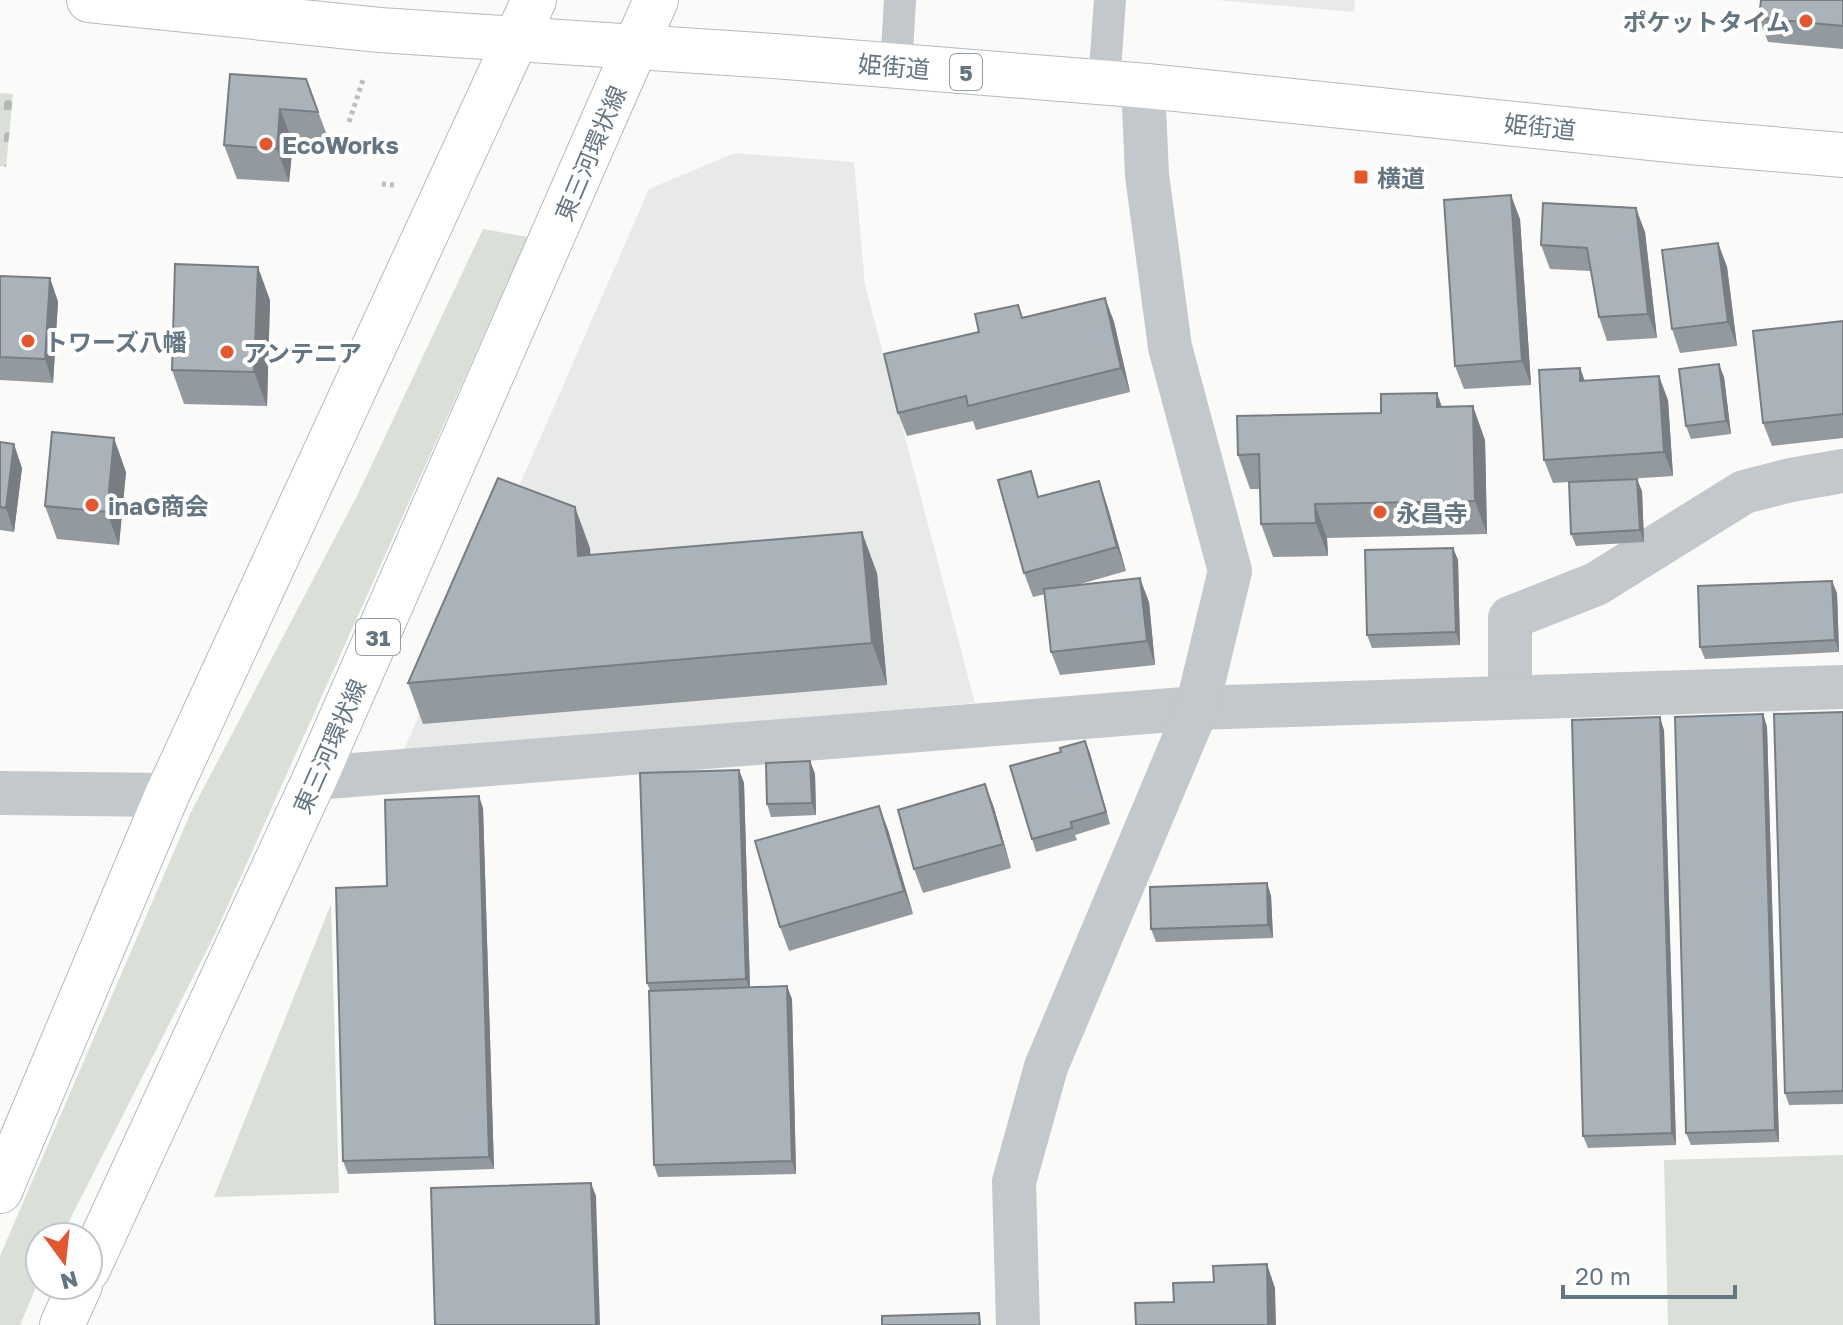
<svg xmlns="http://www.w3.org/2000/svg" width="1843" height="1325" font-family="'Golos Text','Noto Sans JP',sans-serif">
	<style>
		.built { fill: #e8e9e9 }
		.grass { fill: #dadfd7 }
		.cemetery { fill: url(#cemetery-stones) }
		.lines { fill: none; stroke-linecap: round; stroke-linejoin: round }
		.primary-casing { stroke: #b5babe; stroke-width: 46 }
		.path { stroke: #bbbfc2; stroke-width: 5; stroke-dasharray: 4 4; stroke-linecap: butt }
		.lane { stroke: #c3c8cc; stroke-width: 32 }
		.street { stroke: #c3c8cc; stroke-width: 44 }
		.primary { stroke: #fff; stroke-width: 44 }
		.wall { fill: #929a9f }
		.shaded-wall { fill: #777d82 }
		.building { fill: #aab3b9; stroke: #777d82; stroke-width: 2 }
		.poi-dot { fill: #e4572e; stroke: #fff; stroke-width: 3 }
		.labels { text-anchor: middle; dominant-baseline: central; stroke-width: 8; stroke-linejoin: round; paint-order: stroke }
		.shield { fill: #fff; stroke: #939fa8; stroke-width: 2 }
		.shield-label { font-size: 22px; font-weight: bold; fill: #657683 }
		.poi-label { font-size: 24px; font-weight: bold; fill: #657683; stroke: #fff; text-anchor: start }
		.street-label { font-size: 24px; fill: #657683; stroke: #fff }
	</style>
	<defs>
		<pattern id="cemetery-stones" width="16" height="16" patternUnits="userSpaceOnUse" patternTransform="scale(2)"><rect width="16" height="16" fill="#dadfd7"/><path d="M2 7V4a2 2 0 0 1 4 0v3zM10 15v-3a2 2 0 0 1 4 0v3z" fill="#b4b9b4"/></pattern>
	</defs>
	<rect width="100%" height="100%" fill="#fafaf8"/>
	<g class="built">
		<polygon points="1216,0 1355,0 1354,12"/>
		<polygon points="735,153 854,162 865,285 975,703 403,752 649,189"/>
	</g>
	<g class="grass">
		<polygon points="483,229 528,237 215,934 61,1237 40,1237 40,1278 20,1325 0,1325 0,1256 191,812 358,494"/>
		<polygon points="331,904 339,1193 214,1197"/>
		<polygon points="1843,1155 1843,1325 1668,1325 1664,1160"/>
	</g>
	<polygon class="cemetery" points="0,93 13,94 6,167 0,166"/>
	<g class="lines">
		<g class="primary-casing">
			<g id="primary">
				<polyline points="89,0 380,30 774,56 1147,86 1690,142 1843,155"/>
				<polyline points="0,1191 167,795 534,0"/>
				<polyline points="88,1269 315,778 656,0"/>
				<polyline points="62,1325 80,1285"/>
			</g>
		</g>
		<g class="path">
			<polyline points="349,122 363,80"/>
			<polyline points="382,184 394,185"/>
		</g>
		<g class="lane">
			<polyline points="896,67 900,0"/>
			<polyline points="1104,83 1110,0"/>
		</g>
		<g class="street">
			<polyline points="1510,697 1510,618 1596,584 1744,492 1791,480 1843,471"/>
			<polyline points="315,778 1197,708 1843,687"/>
			<polyline points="0,793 167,795"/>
			<polyline points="1018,1325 1014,1182 1046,1067 1197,708 1230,571 1170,347 1147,175 1144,107 1147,86"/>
		</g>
		<use href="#primary" class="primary"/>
	</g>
	<g class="wall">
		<polygon points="1843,0 1843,49 1768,42 1759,18"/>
		<polygon points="306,79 331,146 293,143 289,182 237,179 224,145"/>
		<polygon points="1520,219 1531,385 1464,389 1455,366"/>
		<polygon points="1645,232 1657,338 1607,341 1599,317 1591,271 1550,269 1541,245"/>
		<polygon points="1718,243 1727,267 1737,346 1680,353 1672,329"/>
		<polygon points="0,276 50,278 58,302 53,383 0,380"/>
		<polygon points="1105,298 1114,322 1130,392 976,430 973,421 907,436 898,413 979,332 1023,317"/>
		<polygon points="270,300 267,406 184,404 172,370"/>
		<polygon points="1843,321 1843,438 1772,446 1763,423"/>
		<polygon points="1580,368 1585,381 1668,400 1673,476 1581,482 1642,491 1644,542 1576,546 1571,534 1569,482 1553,483 1544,460"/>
		<polygon points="1724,377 1731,434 1691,439 1686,426"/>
		<polygon points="1442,407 1485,440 1487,534 1327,538 1328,556 1273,557 1261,524 1260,489 1250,489 1238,455 1381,413"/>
		<polygon points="0,442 22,468 14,532 0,530"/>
		<polygon points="126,472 119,545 57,539 45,506"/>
		<polygon points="1040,497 1107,505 1126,571 1077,585 1149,602 1155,665 1060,675 1051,652 1045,594 1033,597 1024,573"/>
		<polygon points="590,548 590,555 877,573 887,685 423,724 408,683"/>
		<polygon points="1453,548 1458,560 1460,645 1372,648 1367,635"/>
		<polygon points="1837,593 1839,652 1705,659 1700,647"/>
		<polygon points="1843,712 1843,1104 1789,1105 1785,1093"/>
		<polygon points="1763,714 1767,727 1779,1142 1691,1145 1686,1133"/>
		<polygon points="1664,730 1676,1145 1588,1148 1583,1136"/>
		<polygon points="1085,741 1110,824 1075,835 1077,840 1036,852 1032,839 1061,752"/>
		<polygon points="810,761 815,774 816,815 771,817 767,804"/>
		<polygon points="739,770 744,783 750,988 792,999 796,1174 658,1177 654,1165 650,991 647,983"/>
		<polygon points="985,784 994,808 1011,868 923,893 914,869"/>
		<polygon points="879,806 888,830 913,914 789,951 780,927"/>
		<polygon points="483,808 494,1169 348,1174 343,1161 387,886"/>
		<polygon points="1267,883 1271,896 1273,938 1156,942 1151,929"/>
	</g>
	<g class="shaded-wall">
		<polygon points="280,109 293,143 289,182 277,149"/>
		<polygon points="1511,195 1520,219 1531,385 1522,361"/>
		<polygon points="1636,208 1645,232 1657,338 1648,314"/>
		<polygon points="1718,243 1727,267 1737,346 1728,322"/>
		<polygon points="258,267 270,300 267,406 254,372"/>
		<polygon points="50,278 58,302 53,383 45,359"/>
		<polygon points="1105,298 1114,322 1130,392 1121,368"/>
		<polygon points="1719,364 1724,377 1731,434 1726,421"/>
		<polygon points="1580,368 1588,391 1580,381"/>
		<polygon points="1659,376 1668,400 1673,476 1664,452"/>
		<polygon points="1437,393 1449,427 1437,407"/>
		<polygon points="1473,406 1485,440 1487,534 1475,501"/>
		<polygon points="114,438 126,472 119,545 107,512"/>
		<polygon points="14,444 22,468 14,532 6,508"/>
		<polygon points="1637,479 1642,491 1644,542 1640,530"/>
		<polygon points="1099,481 1107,505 1126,571 1117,547"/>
		<polygon points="1315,504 1327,538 1328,556 1316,523"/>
		<polygon points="575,507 590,548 593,597 578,556"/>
		<polygon points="862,532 877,573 887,685 872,643"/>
		<polygon points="1453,548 1458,560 1460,645 1456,632"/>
		<polygon points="1140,578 1149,602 1155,665 1147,641"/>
		<polygon points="1832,581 1837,593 1839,652 1835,640"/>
		<polygon points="1763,714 1767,727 1779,1142 1775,1130"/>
		<polygon points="1660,717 1664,730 1676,1145 1672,1133"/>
		<polygon points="1085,741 1090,753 1110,824 1106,812"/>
		<polygon points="810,761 815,774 816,815 812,803"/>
		<polygon points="739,770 744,783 750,991 746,979"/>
		<polygon points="985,784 994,808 1011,868 1003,844"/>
		<polygon points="479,796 483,808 494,1169 489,1157"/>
		<polygon points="879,806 888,830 913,914 904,891"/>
		<polygon points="1267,883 1271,896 1273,938 1268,925"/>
		<polygon points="787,986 792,999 796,1174 792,1161"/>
		<polygon points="591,1183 596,1196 600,1325 596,1325"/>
		<polygon points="1267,1264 1275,1288 1276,1325 1268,1325"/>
	</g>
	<g class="building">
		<polygon points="1761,0 1843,0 1843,26 1759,18"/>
		<polygon points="230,74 306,79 318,112 280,109 277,149 224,145"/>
		<polygon points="1511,195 1522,361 1455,366 1444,200"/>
		<polygon points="1543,203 1636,208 1648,314 1599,317 1587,248 1541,245"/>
		<polygon points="1718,243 1728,322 1672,329 1662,250"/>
		<polygon points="175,264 258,267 254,372 172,370"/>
		<polygon points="0,276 50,278 45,359 0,357"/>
		<polygon points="1105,298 1121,368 968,406 966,396 898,413 884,354 979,332 975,314 1018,305 1022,318"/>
		<polygon points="1843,321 1843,414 1763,423 1753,331"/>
		<polygon points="1719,364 1726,421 1686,426 1679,369"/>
		<polygon points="1580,368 1580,381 1659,376 1664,452 1544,460 1539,370"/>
		<polygon points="1437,393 1437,407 1473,406 1475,501 1315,504 1316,523 1261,524 1259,454 1238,455 1237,416 1381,413 1381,394"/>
		<polygon points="52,432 114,438 107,512 45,506"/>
		<polygon points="0,442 14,444 6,508 0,507"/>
		<polygon points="1031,471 1038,497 1099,481 1117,547 1024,573 998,480"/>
		<polygon points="498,478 575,507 578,556 862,532 872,643 408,683"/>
		<polygon points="1637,479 1640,530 1571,534 1569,482"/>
		<polygon points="1453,548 1456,632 1367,635 1365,550"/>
		<polygon points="1140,578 1147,641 1051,652 1044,589"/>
		<polygon points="1832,581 1835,640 1700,647 1698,586"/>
		<polygon points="1843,712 1843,1091 1785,1093 1774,714"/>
		<polygon points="1763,714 1775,1130 1686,1133 1675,717"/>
		<polygon points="1660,717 1672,1133 1583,1136 1572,720"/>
		<polygon points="1085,741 1106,812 1071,822 1072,828 1032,839 1010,766 1061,752 1060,748"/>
		<polygon points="810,761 812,803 767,804 766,763"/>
		<polygon points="739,770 746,979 647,983 640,773"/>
		<polygon points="985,784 1003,844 914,869 898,810"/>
		<polygon points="479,796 489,1157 343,1161 336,888 387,886 385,800"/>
		<polygon points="879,806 904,891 780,927 755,841"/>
		<polygon points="1267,883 1268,925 1151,929 1150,887"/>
		<polygon points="787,986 792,1161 654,1165 649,991"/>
		<polygon points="591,1183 596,1325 435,1325 431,1188"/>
		<polygon points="1267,1264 1268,1325 1136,1325 1135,1303 1174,1302 1173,1283 1214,1282 1213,1266"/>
		<polygon points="979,1313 980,1325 882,1325 882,1316"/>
	</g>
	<g class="poi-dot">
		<circle cx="1806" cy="21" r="8"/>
		<circle cx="266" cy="144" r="8"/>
		<rect x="1353" y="169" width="16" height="16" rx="4"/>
		<circle cx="28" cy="341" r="8"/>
		<circle cx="227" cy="352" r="8"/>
		<circle cx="92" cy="505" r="8"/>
		<circle cx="1380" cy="512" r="8"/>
	</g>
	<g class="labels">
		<g class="shield">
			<rect x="950" y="54" width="32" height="36" rx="6"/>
			<rect x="356" y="619" width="44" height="36" rx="6"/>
		</g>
		<g class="shield-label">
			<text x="966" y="72">5</text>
			<text x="378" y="637">31</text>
		</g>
		<g class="poi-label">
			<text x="1790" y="21" text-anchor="end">ポケットタイム</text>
			<text x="282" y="144">EcoWorks</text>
			<text x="1377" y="177">横道</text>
			<text x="44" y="341">トワーズ八幡</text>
			<text x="243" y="352">アンテニア</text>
			<text x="108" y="505">inaG商会</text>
			<text x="1396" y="512">永昌寺</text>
		</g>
		<g class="street-label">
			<text transform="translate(894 66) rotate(5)">姫街道</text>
			<text transform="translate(1540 126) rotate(6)">姫街道</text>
			<text transform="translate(590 153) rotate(-67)">東三河環状線</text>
			<text transform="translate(329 746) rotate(-66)">東三河環状線</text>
		</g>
	</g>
	<g transform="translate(64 1261) rotate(165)"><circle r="38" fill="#ffffff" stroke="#c1c8cd" stroke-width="2"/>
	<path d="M0-6L14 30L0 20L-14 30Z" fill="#e4572e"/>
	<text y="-12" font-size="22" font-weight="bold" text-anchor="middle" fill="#657683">N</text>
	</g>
	<path d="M1563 1285v12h172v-12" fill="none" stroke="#657683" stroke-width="4"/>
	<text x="1575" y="1285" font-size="24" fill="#657683" stroke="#ffffff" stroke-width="6" paint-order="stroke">20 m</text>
</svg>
